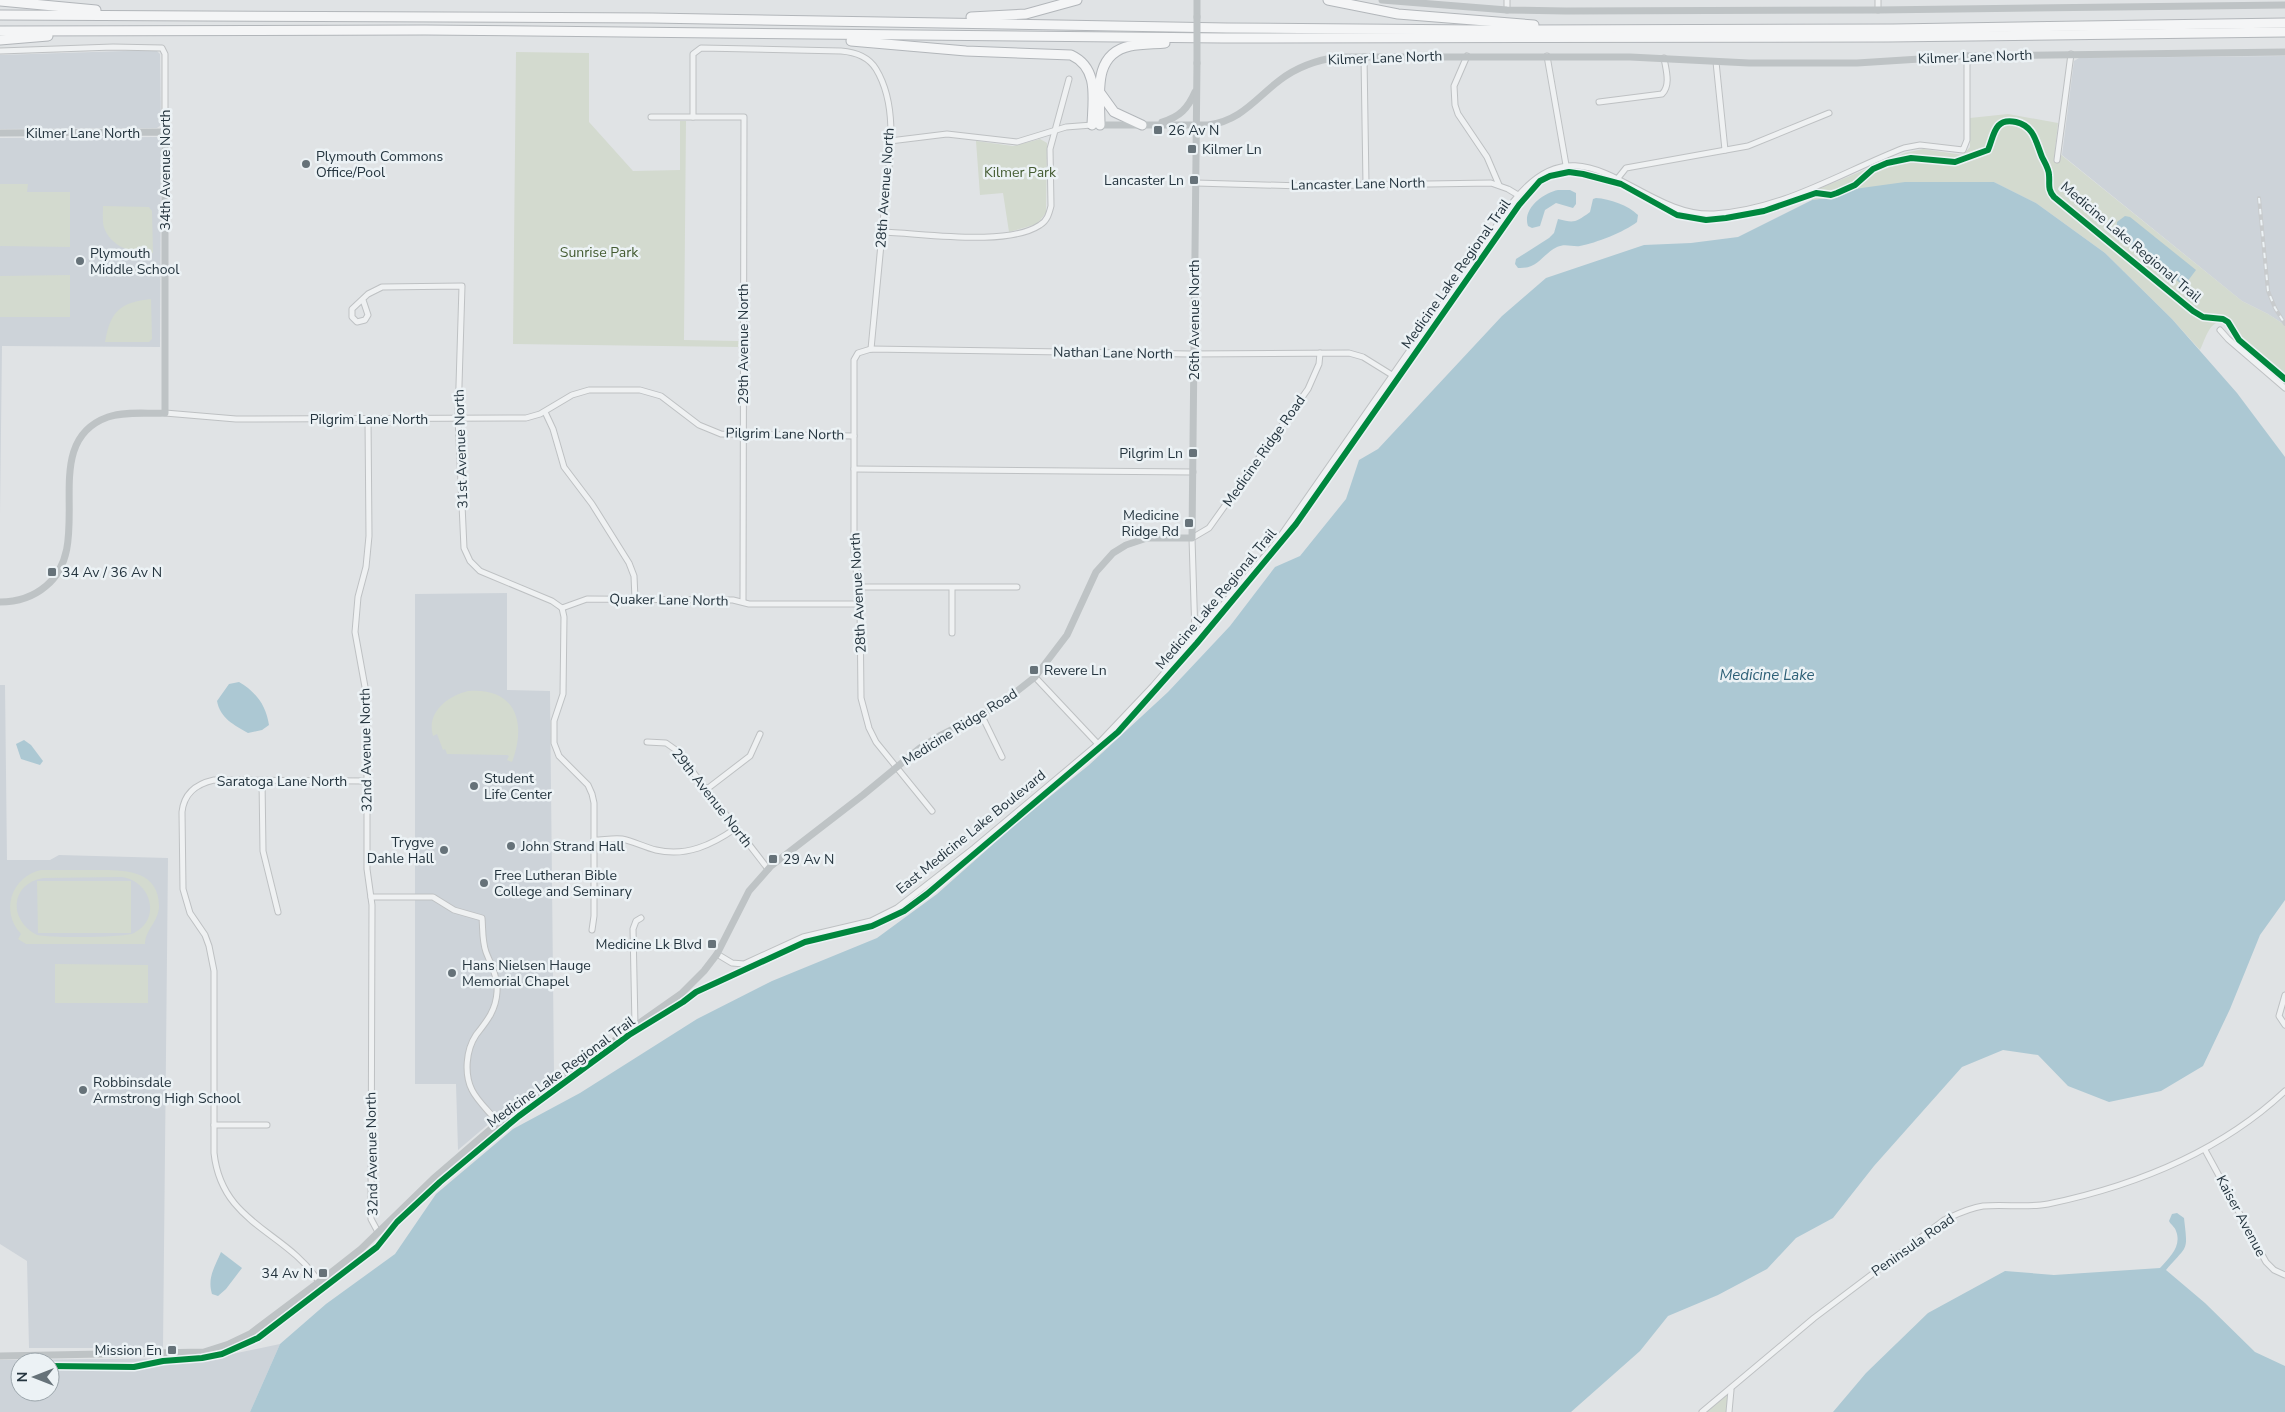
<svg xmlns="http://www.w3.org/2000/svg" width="2285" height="1412" font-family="'Nunito Sans',sans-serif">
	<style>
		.built { fill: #cdd3d9; fill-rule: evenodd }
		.green { fill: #d3dacf; fill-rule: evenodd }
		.water { fill: #acc8d3 }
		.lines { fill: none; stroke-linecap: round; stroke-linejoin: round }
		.street-casing { stroke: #bec1c3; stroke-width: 7 }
		.highway-casing { stroke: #b2b6ba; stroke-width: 11 }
		.street { stroke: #eff1f2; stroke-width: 5 }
		.secondary { stroke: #bec3c5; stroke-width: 7 }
		.highway { stroke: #f4f5f6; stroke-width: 9 }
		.rail-casing { stroke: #c8cbcd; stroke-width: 4 }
		.rail { stroke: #ecf2f5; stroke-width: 2; stroke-dasharray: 5.5; stroke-linecap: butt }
		.secondary-bridge { stroke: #bec3c5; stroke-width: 7 }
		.cycleway-casing { stroke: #ecf2f5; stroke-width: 9 }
		.cycleway { stroke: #00873e; stroke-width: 6 }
		.poi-dot { fill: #667279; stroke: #ecf2f5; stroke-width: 2 }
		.labels { text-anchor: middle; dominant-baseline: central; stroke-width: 5; stroke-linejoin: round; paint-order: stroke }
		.street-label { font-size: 14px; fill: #25353f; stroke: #ecf2f5 }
		.poi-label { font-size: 14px; fill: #25353f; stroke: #ecf2f5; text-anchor: start }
		.park-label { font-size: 14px; fill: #445c32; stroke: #ecf2f5 }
		.water-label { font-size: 15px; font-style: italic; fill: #2d5f76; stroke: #ecf2f5 }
	</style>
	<rect width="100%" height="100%" fill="#e0e3e5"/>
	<g class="built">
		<polygon points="156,50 160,54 161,125 157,128 0,129 0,55"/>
		<polygon points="2285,56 2285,325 2268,314 2242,301 2062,155 2074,61 2079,58"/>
		<polygon points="157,137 161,141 160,347 2,346 0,515 0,138"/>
		<polygon points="507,593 507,690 550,691 554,1074 505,1110 458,1150 456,1084 415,1084 415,594"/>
		<polygon points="0,685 5,685 7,860 50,860 59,855 168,858 163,1348 29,1348 27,1261 0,1244"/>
		<path d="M280,1344L250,1412H0V1360L213,1358ZM20,1362H50V1392H20Z"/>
	</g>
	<g class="green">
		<polygon points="516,52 589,53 589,122 633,171 680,170 680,121 686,121 684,340 739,341 738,347 513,344"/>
		<path d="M2008,114L2058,123L2055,150L2242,301L2268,314L2285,325V384L2236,342L2225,321C2209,320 2206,338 2200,350L2172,319L2105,253L2036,203L1994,182L1854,189L1836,197L1812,200L1809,193L1905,153L1923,149L1963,155L1970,147V118Z"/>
		<polygon points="1040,139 1047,143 1046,213 1037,224 1009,232 1003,193 980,195 976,141 1013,146"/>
		<polygon points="0,184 28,184 27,192 70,192 70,247 0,246"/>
		<path d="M103,206L149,207L152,211L153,253C134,253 114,249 105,230C102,224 103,214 103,206Z"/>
		<polygon points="70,275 70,317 0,317 0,276"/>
		<path d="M151,299L152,339L149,342H105C110,311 121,302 151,299Z"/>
		<path d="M468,691C516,687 527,723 512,762L507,760L509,756L507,755L447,754L445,749L443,750L437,734L433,736C426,712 448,696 468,691Z"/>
		<path d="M41,870C57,870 74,870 91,870C118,870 159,867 159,906C159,921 145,930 145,944H26L18,939L21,934C0,911 11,877 41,870ZM43,878L122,877C151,881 162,919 134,933C124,938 51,938 37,935C8,920 10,884 43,878Z"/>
		<polygon points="37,881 131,881 131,933 38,933"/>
		<polygon points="55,964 148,965 148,1003 55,1003"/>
		<polygon points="1731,1390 1729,1412 1702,1412"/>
	</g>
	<g class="water">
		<polygon points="1905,182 1994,182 2036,203 2105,253 2172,319 2237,393 2285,457 2285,900 2260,935 2230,1009 2203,1066 2161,1091 2109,1102 2068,1086 2038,1055 2003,1050 1962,1067 1874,1166 1833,1218 1796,1238 1767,1269 1718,1295 1668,1316 1640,1351 1571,1412 250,1412 280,1344 326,1304 395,1254 436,1194 513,1129 580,1093 697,1019 772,981 877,938 937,894 1017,823 1089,765 1168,692 1230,626 1275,567 1300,556 1346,499 1359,460 1378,449 1502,316 1546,278 1644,245 1691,243 1738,237 1812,200 1836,197 1854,189"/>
		<path d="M1558,190H1570L1576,193V204L1573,208L1556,203L1545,210L1540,226L1532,228L1528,226C1522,209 1543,193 1558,190Z"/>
		<path d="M1596,198C1610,199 1628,205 1638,215L1637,222C1624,232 1596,243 1580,246C1572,247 1565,243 1557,247C1541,255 1539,269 1518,268L1515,264L1516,259L1549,238L1554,233L1558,219C1574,223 1575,223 1590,212L1593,199Z"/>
		<polygon points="2125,216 2130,217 2196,270 2184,286 2116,233 2117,222"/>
		<path d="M239,682C256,692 266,705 269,725L262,730L248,733C234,725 220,718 217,701L229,684Z"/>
		<polygon points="24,740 31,745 43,761 40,765 21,759 16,744"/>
		<path d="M2177,1213L2184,1218C2188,1253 2188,1244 2166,1270L2205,1303L2255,1352L2285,1366V1412H1833L1866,1373L1928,1313L2005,1271L2054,1275L2160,1268C2170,1257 2182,1246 2176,1231C2175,1227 2171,1225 2169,1221L2172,1214Z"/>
		<path d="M221,1252L242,1268L226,1289L218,1296L212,1294C207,1277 215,1267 221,1252Z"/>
	</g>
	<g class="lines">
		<g class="street-casing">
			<g id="street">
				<polyline points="1507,10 1507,0"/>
				<polyline points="1878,10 1878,0"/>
				<polyline points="0,51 113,47 162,48 165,54 165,132"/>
				<polyline points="1467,56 1454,86 1455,105 1458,114 1487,157 1499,185"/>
				<polyline points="1547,56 1566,165"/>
				<polyline points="1364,57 1366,185"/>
				<polyline points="1716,62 1725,150"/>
				<path d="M1599,102L1662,94C1671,85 1666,70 1664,58"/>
				<polyline points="651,117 744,117 743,602"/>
				<path d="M693,117V54L701,48L841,51C855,52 868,56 876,69C901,110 888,168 884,212C880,258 875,304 871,349"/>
				<polyline points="890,141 947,134 1017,142 1066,127 1092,125"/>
				<polyline points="2057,160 2071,54"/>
				<polyline points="1618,178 1626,168 1748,146 1829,113"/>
				<polyline points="1196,183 1302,186 1491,183 1508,189 1518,195"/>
				<path d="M882,232C922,233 1007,247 1040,225C1047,221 1049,214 1051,206L1050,149L1069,79"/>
				<polyline points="363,300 368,315 365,320 357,322 352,317 352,309 368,294 382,287 462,286 458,418 464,548 470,561 480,571 552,601 562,608"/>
				<polyline points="2220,330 2228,339 2285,388"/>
				<polyline points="545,412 553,429 564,467 592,504 629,563 634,576 635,599"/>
				<polyline points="165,413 236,419 526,418 540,414 572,395 589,390 640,390 661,396 699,425 721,434 854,436"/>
				<polyline points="368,419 369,536 366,567 358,597 355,632 367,698 367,869 372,905 371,1219 378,1232"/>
				<polyline points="854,469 1193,472"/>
				<polyline points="858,587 1017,587"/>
				<polyline points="562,608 564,617 563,694 554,721 554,743 559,756 588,785 592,794 594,803 594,916 592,930"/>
				<polyline points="562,608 587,599 733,600 749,604 860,604"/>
				<polyline points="952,633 952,588"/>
				<polyline points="1195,636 1192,538 1209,528 1308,389 1319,364 1320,353"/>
				<polyline points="1035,677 1098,744"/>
				<polyline points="982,716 1002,757"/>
				<polyline points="647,742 666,743 676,750 768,869"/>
				<polyline points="262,780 263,851 278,912"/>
				<polyline points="707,789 750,756 760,734"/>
				<polyline points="932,811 876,742 869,728 861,698 860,604 854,551 854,360 858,353 871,349 1189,354 1349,353 1363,357 1392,375"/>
				<path d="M594,840C603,840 613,838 622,839C633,841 644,847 656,850C686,857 712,845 736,828"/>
				<path d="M371,897H433L454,910L482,918C483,929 482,941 486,952C491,965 498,977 497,992C496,1010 487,1021 476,1035C466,1050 464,1074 472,1090C478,1102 490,1112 498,1123"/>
				<path d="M717,954L732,963L744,964L803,937L871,921L897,908L974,848L1098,744L1153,686L1275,544L1513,202C1582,112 1638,218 1714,214C1783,210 1842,172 1904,148L1920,145L1963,150L1967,140V56"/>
				<polyline points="2285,995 2279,1016 2285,1025"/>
				<polyline points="635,1025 633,929 636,921 641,918"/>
				<polyline points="214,1125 267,1125"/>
				<polyline points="2205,1150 2266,1262 2274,1270 2285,1275"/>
				<path d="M319,1282C286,1230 222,1225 214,1153V971L209,946L205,935L190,913L183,889L182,812C184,793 196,784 214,780L367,781"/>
				<path d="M1702,1412L1814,1318L1944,1220C1957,1214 1969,1208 1983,1206C2005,1204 2027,1208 2048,1204C2134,1186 2220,1152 2285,1091"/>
				<polyline points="1729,1412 1731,1390"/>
			</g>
		</g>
		<g class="highway-casing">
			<g id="highway">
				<polyline points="1328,0 1398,14 1534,25"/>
				<polyline points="0,1 96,10"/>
				<polyline points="0,15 652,18 1227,28 1479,30 1893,29 2285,23"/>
				<polyline points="971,17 1026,14 1077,0"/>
				<polyline points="0,31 425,30 1223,38 1888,37 2285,32"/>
				<polyline points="0,40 48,36"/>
				<path d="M851,41L966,51L1071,55C1099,68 1093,98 1092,125"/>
				<polyline points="1101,94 1114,112 1142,125"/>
				<path d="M1100,125C1100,95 1092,54 1130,46C1141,44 1154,44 1165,43"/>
			</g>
		</g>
		<use href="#street" class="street"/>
		<g class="secondary">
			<polyline points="1382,0 1507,10 1566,11 1878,10 2285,5"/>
			<polyline points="1197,17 1197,0"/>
			<path d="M1162,122C1180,117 1188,108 1195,92"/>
			<path d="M1096,125H1208C1241,121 1256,98 1280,80C1297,67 1317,60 1338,57H1630L1749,63H1857L1967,56L2285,52"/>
			<path d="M0,133L165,132V413C147,414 125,411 108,417C35,443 98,544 46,586C33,597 17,602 0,602"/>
			<polyline points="0,1356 204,1352 229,1344 250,1334 319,1282 361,1249 433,1179 498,1123 682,993 704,971 717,954 749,891 771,866 863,795 920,748 941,735 998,706 1035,677 1067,635 1096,572 1113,553 1126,545 1147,538 1192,538 1197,63"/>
		</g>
		<use href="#highway" class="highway"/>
		<g class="rail-casing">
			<polyline id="rail" points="2259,198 2268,291 2275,308 2285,324"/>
		</g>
		<use href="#rail" class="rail"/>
		<polyline class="secondary-bridge" points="1197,63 1197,17"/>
		<g class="cycleway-casing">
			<path id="cycleway" d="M50,1366L134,1367L163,1361L202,1358L222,1354L258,1338L377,1247L397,1222L440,1182L519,1116L629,1035L683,1002L696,992L805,942L872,926L904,911L927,894L1118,732L1197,643L1296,524L1519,205L1540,181L1550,176L1569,172L1583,174L1621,184L1677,215L1706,220L1726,218L1764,211L1816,193L1831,195L1837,193L1855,185L1873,169L1887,163L1911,158L1955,162L1988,150C1994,136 1994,117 2016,122C2034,126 2036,142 2042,157C2045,163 2049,169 2049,175C2050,184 2047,189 2054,197L2193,311L2203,317L2223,319L2228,322L2239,340L2285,379"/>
		</g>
		<use href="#cycleway" class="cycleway"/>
	</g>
	<g class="poi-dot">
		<rect x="1153" y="125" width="10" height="10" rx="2.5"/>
		<rect x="1187" y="144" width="10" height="10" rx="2.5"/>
		<circle cx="306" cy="164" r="5"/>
		<rect x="1189" y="175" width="10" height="10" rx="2.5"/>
		<circle cx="80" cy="261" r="5"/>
		<rect x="1188" y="448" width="10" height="10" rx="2.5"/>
		<rect x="1184" y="518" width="10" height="10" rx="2.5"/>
		<rect x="47" y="567" width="10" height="10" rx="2.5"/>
		<rect x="1029" y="665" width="10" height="10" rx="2.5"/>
		<circle cx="474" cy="786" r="5"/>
		<circle cx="511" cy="846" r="5"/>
		<circle cx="444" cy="850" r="5"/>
		<rect x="768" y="854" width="10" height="10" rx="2.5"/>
		<circle cx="484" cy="883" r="5"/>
		<rect x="707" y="939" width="10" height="10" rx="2.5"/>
		<circle cx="452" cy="973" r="5"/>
		<circle cx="83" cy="1090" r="5"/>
		<rect x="318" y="1268" width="10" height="10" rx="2.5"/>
		<rect x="167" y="1345" width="10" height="10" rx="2.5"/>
	</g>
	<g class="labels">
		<g class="street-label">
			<text transform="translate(1975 57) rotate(-2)">Kilmer Lane North</text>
			<text transform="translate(1385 58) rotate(-2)">Kilmer Lane North</text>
			<text x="83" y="133">Kilmer Lane North</text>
			<text transform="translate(165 170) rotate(-90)">34th Avenue North</text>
			<text transform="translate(1358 184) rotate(-1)">Lancaster Lane North</text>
			<text transform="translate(885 188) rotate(-86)">28th Avenue North</text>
			<text transform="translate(2131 242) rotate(40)">Medicine Lake Regional Trail</text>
			<text transform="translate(1456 274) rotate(-55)">Medicine Lake Regional Trail</text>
			<text transform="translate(1194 320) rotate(-90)">26th Avenue North</text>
			<text transform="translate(743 344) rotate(-90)">29th Avenue North</text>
			<text transform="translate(1113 353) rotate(1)">Nathan Lane North</text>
			<text x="369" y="419">Pilgrim Lane North</text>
			<text transform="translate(785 434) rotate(1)">Pilgrim Lane North</text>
			<text transform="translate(461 449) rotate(-92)">31st Avenue North</text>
			<text transform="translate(1264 451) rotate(-55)">Medicine Ridge Road</text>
			<text transform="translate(858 593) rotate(-93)">28th Avenue North</text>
			<text transform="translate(1216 599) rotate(-50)">Medicine Lake Regional Trail</text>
			<text transform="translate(669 600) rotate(1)">Quaker Lane North</text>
			<text transform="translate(960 727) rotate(-32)">Medicine Ridge Road</text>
			<text transform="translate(366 750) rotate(-91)">32nd Avenue North</text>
			<text x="282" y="781">Saratoga Lane North</text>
			<text transform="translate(712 798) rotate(52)">29th Avenue North</text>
			<text transform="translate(971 832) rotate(-39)">East Medicine Lake Boulevard</text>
			<text transform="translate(561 1072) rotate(-36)">Medicine Lake Regional Trail</text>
			<text transform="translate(372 1154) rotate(-91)">32nd Avenue North</text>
			<text transform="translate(2241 1216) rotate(62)">Kaiser Avenue</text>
			<text transform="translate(1913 1245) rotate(-35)">Peninsula Road</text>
		</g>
		<g class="poi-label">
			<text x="1168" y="130">26 Av N</text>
			<text x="1202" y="149">Kilmer Ln</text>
			<text x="316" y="156">Plymouth Commons<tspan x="316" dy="16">Office/Pool</tspan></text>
			<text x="1184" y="180" text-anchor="end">Lancaster Ln</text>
			<text x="90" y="253">Plymouth<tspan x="90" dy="16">Middle School</tspan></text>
			<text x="1183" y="453" text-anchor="end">Pilgrim Ln</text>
			<text x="1179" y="515" text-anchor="end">Medicine<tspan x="1179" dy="16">Ridge Rd</tspan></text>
			<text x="62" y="572">34 Av / 36 Av N</text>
			<text x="1044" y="670">Revere Ln</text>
			<text x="484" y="778">Student<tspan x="484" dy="16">Life Center</tspan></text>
			<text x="434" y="842" text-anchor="end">Trygve<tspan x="434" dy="16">Dahle Hall</tspan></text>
			<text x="521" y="846">John Strand Hall</text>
			<text x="783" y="859">29 Av N</text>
			<text x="494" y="875">Free Lutheran Bible<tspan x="494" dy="16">College and Seminary</tspan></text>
			<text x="702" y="944" text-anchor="end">Medicine Lk Blvd</text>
			<text x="462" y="965">Hans Nielsen Hauge<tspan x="462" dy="16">Memorial Chapel</tspan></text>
			<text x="93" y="1082">Robbinsdale<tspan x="93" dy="16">Armstrong High School</tspan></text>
			<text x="313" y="1273" text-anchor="end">34 Av N</text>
			<text x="162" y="1350" text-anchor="end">Mission En</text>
		</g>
		<g class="park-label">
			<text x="1020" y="172">Kilmer Park</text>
			<text x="599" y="252">Sunrise Park</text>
		</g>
		<g class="water-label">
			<text x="1767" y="675">Medicine Lake</text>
		</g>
	</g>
	<g transform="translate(35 1377) rotate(270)"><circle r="24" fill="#ecf2f5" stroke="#9ca6ac"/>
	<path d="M0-4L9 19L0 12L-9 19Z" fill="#667279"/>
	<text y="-8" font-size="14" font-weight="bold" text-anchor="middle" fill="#25353f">N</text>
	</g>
</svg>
